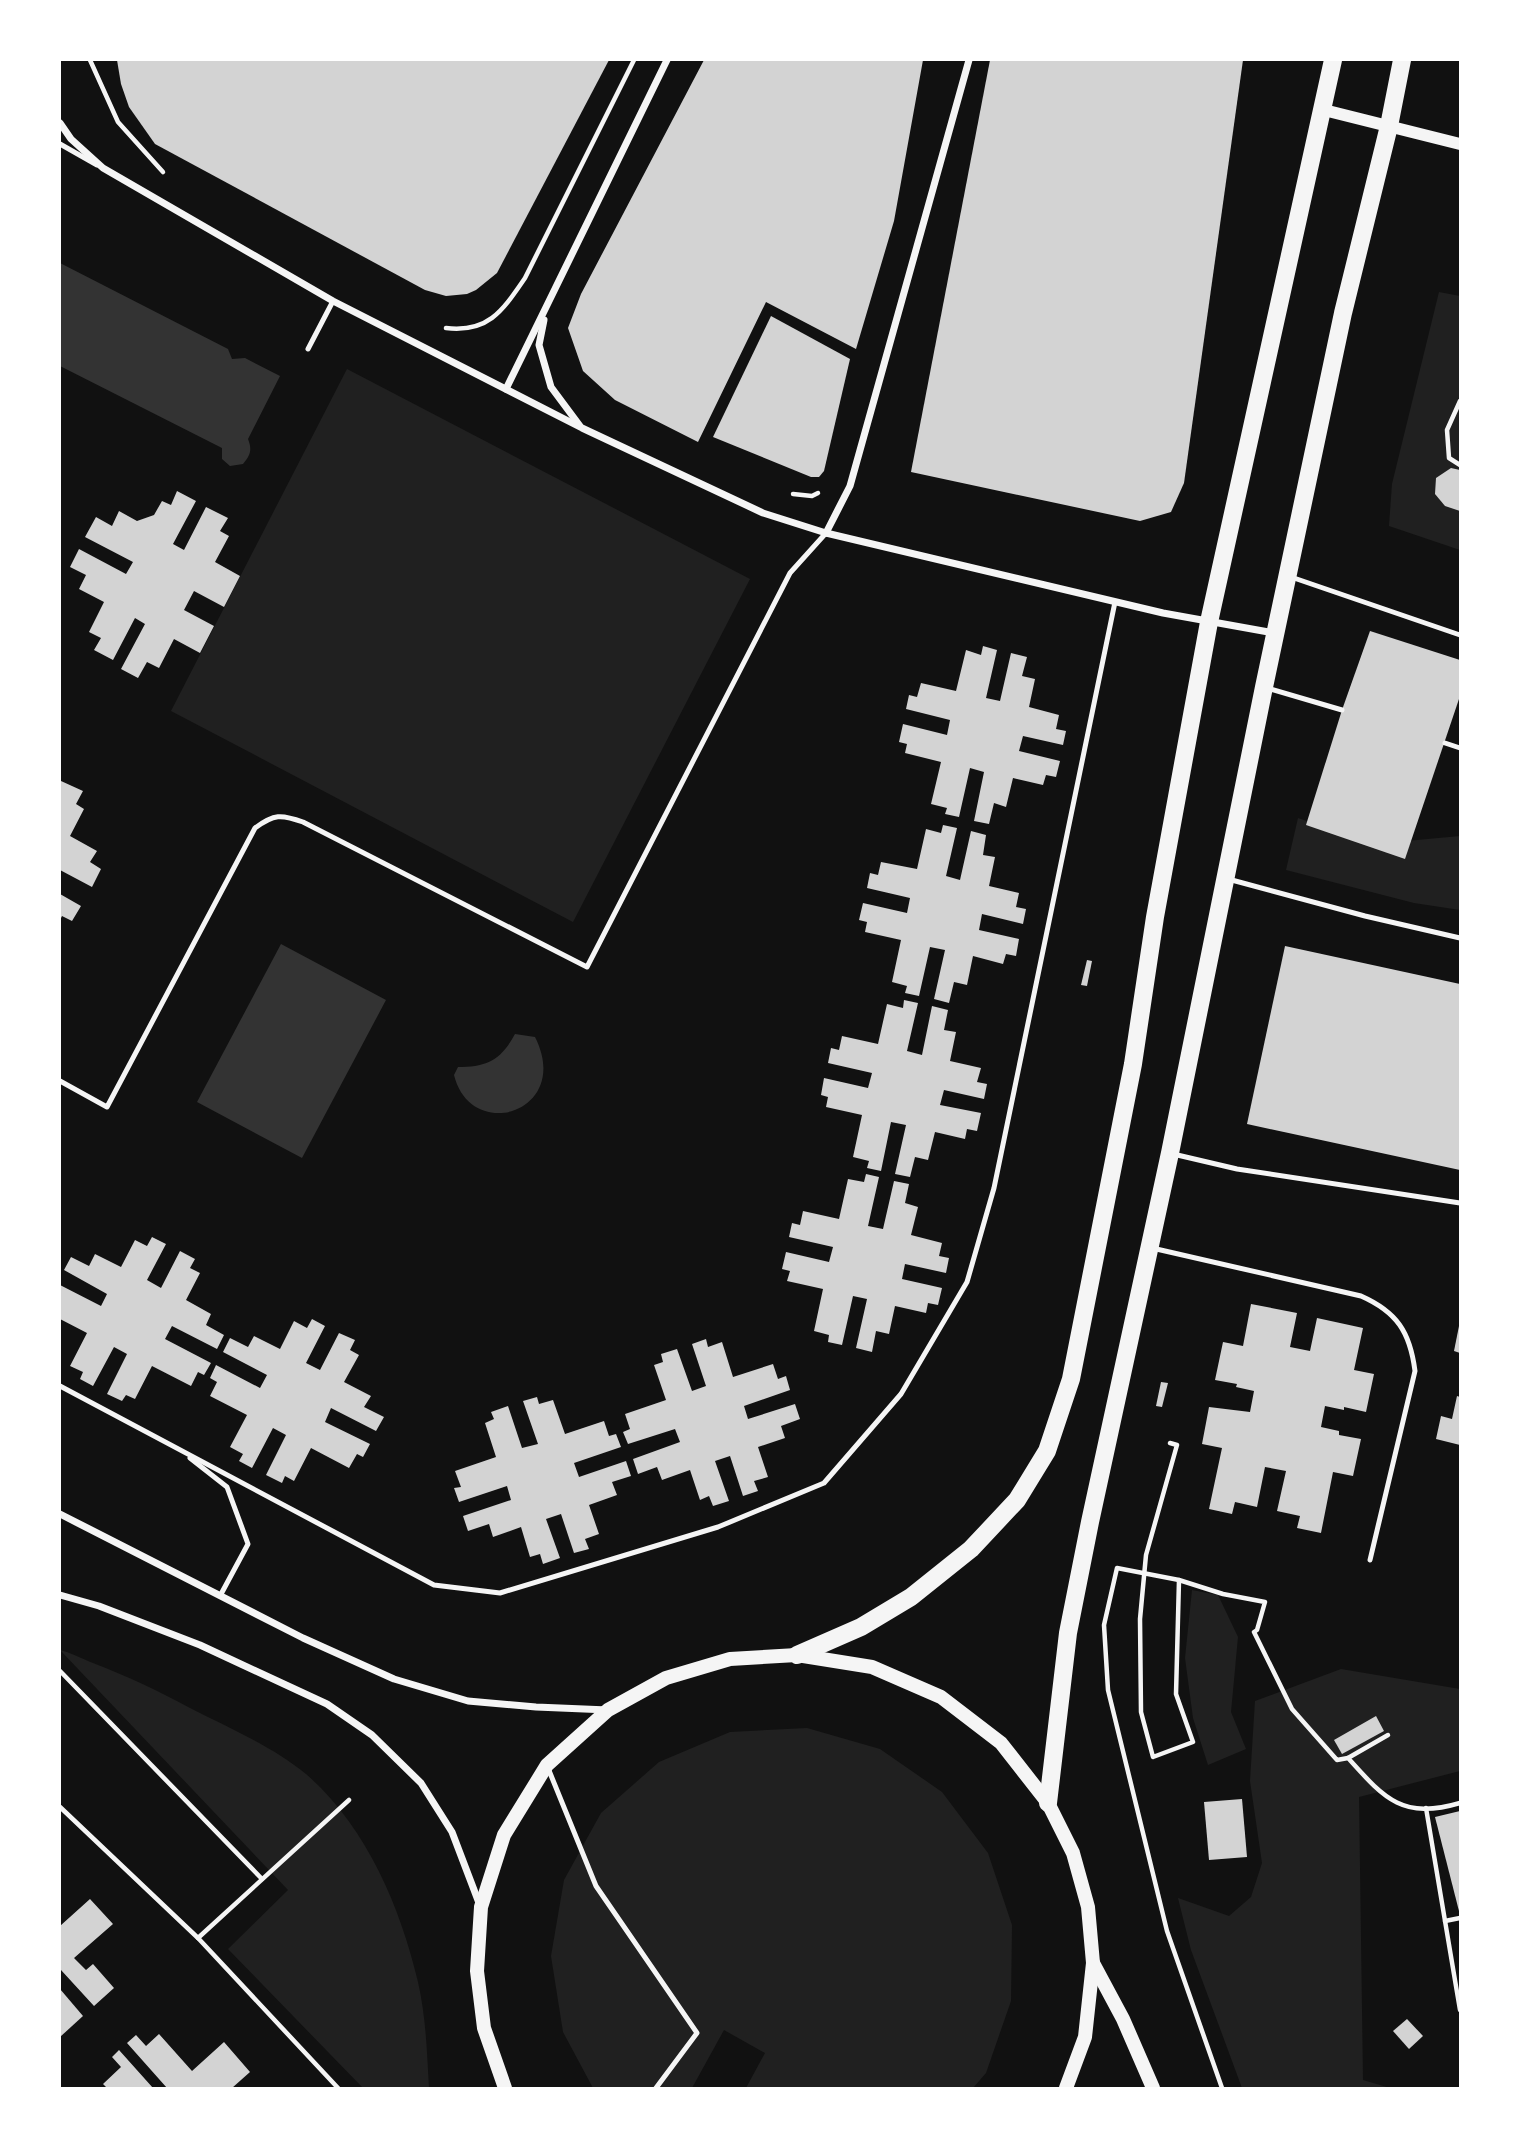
<svg xmlns="http://www.w3.org/2000/svg" width="1520" height="2148" font-family="'Noto Sans',sans-serif">
	<style>
		.green { fill: #202020 }
		.water { fill: #333 }
		.building { fill: #d3d3d3 }
		.lines { fill: none; stroke-linecap: round; stroke-linejoin: round }
		.path { stroke: #f5f5f5; stroke-width: 4.5 }
		.service { stroke: #f5f5f5; stroke-width: 5 }
		.minor { stroke: #f5f5f5; stroke-width: 7 }
		.tertiary { stroke: #f5f5f5; stroke-width: 12 }
		.secondary { stroke: #f5f5f5; stroke-width: 14 }
		.primary { stroke: #f5f5f5; stroke-width: 18 }
	</style>
	<rect width="100%" height="100%" fill="#111"/>
	<g class="green">
		<polygon points="1439,292 1460,296 1460,550 1389,526 1392,484"/>
		<polygon points="347,369 750,579 573,922 171,711"/>
		<polygon points="1298,818 1374,844 1460,836 1460,910 1414,903 1286,870"/>
		<polygon points="1192,1590 1218,1595 1238,1637 1231,1712 1246,1749 1208,1765 1193,1718 1185,1658"/>
		<path d="M60,1650C69,1652 83,1659 93,1663C127,1676 159,1691 190,1708C229,1728 272,1746 306,1774C366,1826 400,1906 418,1982C426,2017 427,2053 429,2088H363L228,1949L288,1890Z"/>
		<polygon points="1341,1669 1460,1689 1460,1771 1359,1797 1363,2080 1390,2088 1242,2088 1191,1950 1178,1898 1229,1916 1251,1897 1262,1863 1250,1781 1255,1701"/>
		<polygon points="807,1728 880,1749 942,1792 988,1853 1012,1925 1011,2001 986,2073 973,2088 746,2088 765,2053 724,2030 692,2088 593,2088 563,2032 551,1956 564,1880 601,1813 659,1762 730,1732"/>
	</g>
	<g class="water">
		<path d="M60,263L228,349L232,359L245,358L280,376L248,439C252,449 251,455 243,464L230,466L222,459V448L60,366Z"/>
		<polygon points="281,944 386,1000 302,1158 197,1102"/>
		<path d="M515,1034L535,1037C573,1112 471,1144 454,1075L458,1067C487,1067 501,1060 515,1034Z"/>
	</g>
	<g class="building">
		<polygon points="117,60 609,60 497,273 476,290 467,294 446,296 425,290 155,144 129,107 121,84"/>
		<polygon points="704,60 923,60 894,221 856,349 766,302 698,442 615,400 583,371 568,328 581,294"/>
		<polygon points="990,60 1243,60 1184,483 1171,512 1140,521 911,472"/>
		<polygon points="771,316 850,359 824,471 819,477 811,477 713,437"/>
		<polygon points="1451,468 1460,470 1460,511 1445,506 1435,494 1436,478"/>
		<polygon points="177,491 196,501 173,544 184,550 206,507 228,518 220,531 229,536 215,562 240,576 224,607 194,591 184,610 214,626 200,653 174,639 159,668 147,662 138,678 121,669 145,624 135,618 113,660 94,650 101,638 89,632 104,602 79,589 86,575 70,567 79,549 126,574 133,562 85,537 96,517 112,526 119,511 137,521 154,515 162,501 171,505"/>
		<polygon points="1370,631 1460,660 1460,696 1405,859 1306,825 1342,710"/>
		<polygon points="983,646 997,650 986,698 1000,701 1011,653 1027,657 1022,676 1035,679 1029,707 1059,715 1056,729 1066,731 1063,745 1023,736 1019,751 1060,761 1056,777 1046,775 1043,785 1013,778 1006,807 994,803 989,824 974,821 984,772 970,768 959,817 945,814 947,808 931,804 941,762 905,753 907,744 899,742 903,724 947,735 950,720 906,709 909,695 917,697 921,683 956,691 966,650 981,655"/>
		<polygon points="61,781 83,791 76,804 84,809 70,836 97,851 90,862 101,869 92,887 60,870 60,784"/>
		<polygon points="943,825 957,828 946,876 960,880 971,831 986,835 983,855 995,857 989,886 1019,893 1016,907 1026,909 1023,924 982,914 979,930 1019,939 1016,956 1006,954 1003,964 973,956 967,985 954,982 949,1003 934,999 945,950 930,947 919,996 905,993 907,986 892,982 901,940 865,932 867,922 859,920 863,903 907,913 910,898 867,888 870,873 878,875 881,862 917,869 926,829 941,833"/>
		<polygon points="60,894 81,906 72,921 62,916 60,920"/>
		<polygon points="1285,946 1460,984 1460,1170 1247,1124"/>
		<polygon points="1087,960 1092,961 1087,986 1081,985"/>
		<polygon points="904,1000 918,1003 907,1051 922,1055 932,1006 948,1010 944,1030 956,1032 950,1061 981,1068 977,1082 987,1084 984,1099 944,1090 940,1105 981,1113 977,1131 967,1129 965,1139 935,1132 928,1160 915,1157 910,1177 895,1174 906,1125 891,1122 881,1171 867,1168 869,1161 853,1157 862,1115 826,1107 828,1097 821,1095 824,1078 868,1088 872,1073 828,1063 831,1048 839,1050 842,1036 878,1044 887,1004 903,1008"/>
		<polygon points="866,1174 879,1177 868,1226 883,1229 894,1181 909,1184 905,1203 918,1207 911,1235 942,1243 939,1256 949,1258 946,1273 905,1264 902,1279 942,1288 938,1305 928,1303 926,1313 895,1306 889,1334 876,1331 872,1352 856,1348 867,1299 853,1296 842,1345 828,1342 829,1335 814,1331 823,1289 787,1281 790,1271 782,1269 786,1252 829,1262 833,1247 789,1237 792,1223 800,1225 803,1211 839,1219 848,1179 864,1182"/>
		<polygon points="152,1237 166,1244 147,1280 161,1288 180,1251 195,1259 190,1268 200,1273 186,1300 211,1314 206,1325 224,1335 217,1349 172,1326 165,1339 211,1363 204,1375 198,1372 191,1386 152,1366 135,1399 126,1395 122,1401 107,1394 127,1354 114,1347 93,1386 80,1379 83,1372 70,1366 87,1333 60,1319 60,1285 101,1306 107,1294 64,1270 71,1257 89,1266 95,1254 121,1267 135,1240 147,1246"/>
		<polygon points="1251,1304 1297,1313 1290,1347 1310,1351 1317,1318 1363,1328 1354,1370 1374,1374 1366,1412 1344,1407 1344,1410 1325,1406 1321,1427 1339,1431 1339,1435 1361,1439 1353,1476 1333,1472 1321,1533 1297,1528 1300,1516 1277,1511 1286,1471 1265,1467 1257,1507 1235,1502 1232,1514 1209,1509 1222,1448 1202,1444 1209,1407 1250,1412 1254,1391 1236,1387 1237,1384 1215,1380 1223,1342 1243,1346"/>
		<polygon points="312,1319 325,1326 306,1363 320,1370 339,1333 355,1340 350,1350 359,1355 344,1382 371,1396 364,1407 384,1417 376,1431 331,1408 325,1422 370,1444 363,1457 357,1454 349,1468 311,1448 294,1481 285,1476 282,1483 266,1475 286,1435 273,1428 252,1468 239,1461 243,1454 230,1447 247,1415 210,1396 217,1382 210,1378 216,1365 260,1388 267,1375 223,1352 230,1338 248,1347 254,1336 280,1349 294,1321 307,1328"/>
		<polygon points="1459,1326 1460,1327 1460,1353 1454,1351"/>
		<polygon points="706,1339 708,1347 722,1342 733,1377 773,1364 778,1379 786,1376 790,1390 744,1406 748,1419 795,1404 800,1419 781,1426 785,1438 758,1447 768,1477 754,1481 758,1491 743,1496 730,1456 715,1461 729,1501 713,1506 709,1496 700,1500 690,1470 662,1480 657,1467 638,1474 633,1459 680,1442 675,1429 628,1444 623,1432 630,1429 625,1414 666,1400 654,1365 663,1362 661,1354 677,1349 692,1391 706,1386 692,1344"/>
		<polygon points="1161,1382 1168,1383 1162,1407 1156,1406"/>
		<polygon points="1457,1396 1460,1397 1460,1445 1436,1439 1441,1416 1452,1419"/>
		<polygon points="537,1397 539,1404 553,1400 565,1434 604,1421 609,1436 616,1434 621,1447 574,1463 579,1477 626,1461 631,1476 612,1482 617,1495 589,1505 599,1534 585,1539 589,1549 574,1553 561,1514 546,1519 560,1558 543,1564 540,1554 530,1557 521,1527 493,1537 489,1524 468,1531 463,1516 511,1500 507,1486 459,1502 454,1488 461,1487 455,1471 496,1457 485,1423 494,1419 491,1412 508,1406 522,1448 538,1444 523,1401"/>
		<polygon points="1376,1716 1384,1731 1342,1754 1334,1740"/>
		<polygon points="1242,1799 1247,1857 1209,1860 1204,1802"/>
		<polygon points="1460,1811 1460,1915 1435,1817"/>
		<polygon points="90,1899 113,1924 74,1958 86,1970 93,1964 114,1988 94,2006 61,1970 60,1971 60,1926"/>
		<polygon points="60,1989 83,2016 60,2037"/>
		<polygon points="1407,2019 1423,2036 1409,2049 1393,2031"/>
		<polygon points="159,2034 192,2071 224,2042 250,2072 232,2088 167,2088 127,2043 136,2035 146,2046"/>
		<polygon points="119,2050 153,2088 107,2088 103,2084 121,2067 112,2057"/>
	</g>
	<g class="lines">
		<g class="path">
			<polyline points="90,60 118,122 163,172"/>
			<path d="M446,328C489,333 503,310 525,278L634,60"/>
			<polyline points="1460,401 1447,430 1449,458 1460,465"/>
			<polyline points="793,494 812,496 818,493"/>
			<polyline points="1170,1443 1177,1445 1146,1555 1140,1619 1141,1712 1153,1757 1193,1742 1176,1694 1179,1580"/>
			<polyline points="60,1671 262,1879"/>
			<polyline points="1348,1758 1388,1735"/>
			<polyline points="60,1807 198,1938"/>
			<polyline points="1426,1808 1460,2010"/>
			<polyline points="1445,1921 1460,1918"/>
			<polyline points="338,2088 198,1938 349,1800"/>
			<path d="M1222,2088L1167,1931L1108,1690L1104,1625L1117,1568L1179,1580L1223,1594L1265,1602L1257,1630L1254,1632L1292,1709L1337,1760L1348,1758C1384,1798 1402,1820 1460,1803"/>
		</g>
		<g class="service">
			<polyline points="60,144 97,165"/>
			<polyline points="308,349 333,301"/>
			<polyline points="1291,577 1460,635"/>
			<polyline points="1267,688 1342,710"/>
			<polyline points="1445,743 1460,748"/>
			<polyline points="1228,879 1365,916 1460,938"/>
			<path d="M60,1081L107,1107L255,828C274,814 281,814 303,822L587,967L790,573L826,533"/>
			<polyline points="1173,1154 1237,1169 1460,1203"/>
			<path d="M1152,1248L1361,1296C1397,1312 1410,1332 1415,1371L1370,1560"/>
			<polyline points="60,1386 434,1585 500,1593 718,1527 824,1483 901,1394 967,1282 994,1188 1115,602"/>
			<polyline points="190,1458 227,1487 248,1544 220,1596"/>
			<polyline points="548,1768 596,1886 697,2033 656,2088"/>
		</g>
		<g class="minor">
			<polyline points="60,123 71,139 103,168 333,301 582,428 763,513 826,533 1163,613 1274,633"/>
			<polyline points="544,320 539,345 551,387 580,426"/>
			<polyline points="506,389 667,60"/>
			<polyline points="826,533 850,486 969,60"/>
			<polyline points="60,1514 303,1638 394,1679 468,1701 536,1707 608,1710"/>
			<polyline points="60,1595 99,1606 200,1645 327,1704 372,1735 421,1783 452,1832 479,1903"/>
		</g>
		<polyline class="tertiary" points="1320,109 1460,144"/>
		<g class="secondary">
			<polyline points="1093,1963 1123,2019 1153,2088"/>
			<polyline points="505,2088 484,2028 477,1971 481,1907 504,1835 547,1765 608,1710 666,1678 730,1659 797,1655 872,1667 941,1697 1001,1743 1048,1803 1073,1853 1088,1907 1093,1963 1085,2037 1066,2088"/>
		</g>
		<g class="primary">
			<polyline points="797,1655 861,1627 911,1597 971,1549 1017,1500 1047,1451 1071,1379 1133,1064 1155,917 1209,622 1333,60"/>
			<polyline points="1048,1803 1068,1633 1090,1522 1170,1153 1264,687 1343,313 1389,126 1402,60"/>
		</g>
	</g>
	<rect width="1520" height="2148" fill="none" stroke="#ffffff" stroke-width="122"/>
</svg>
